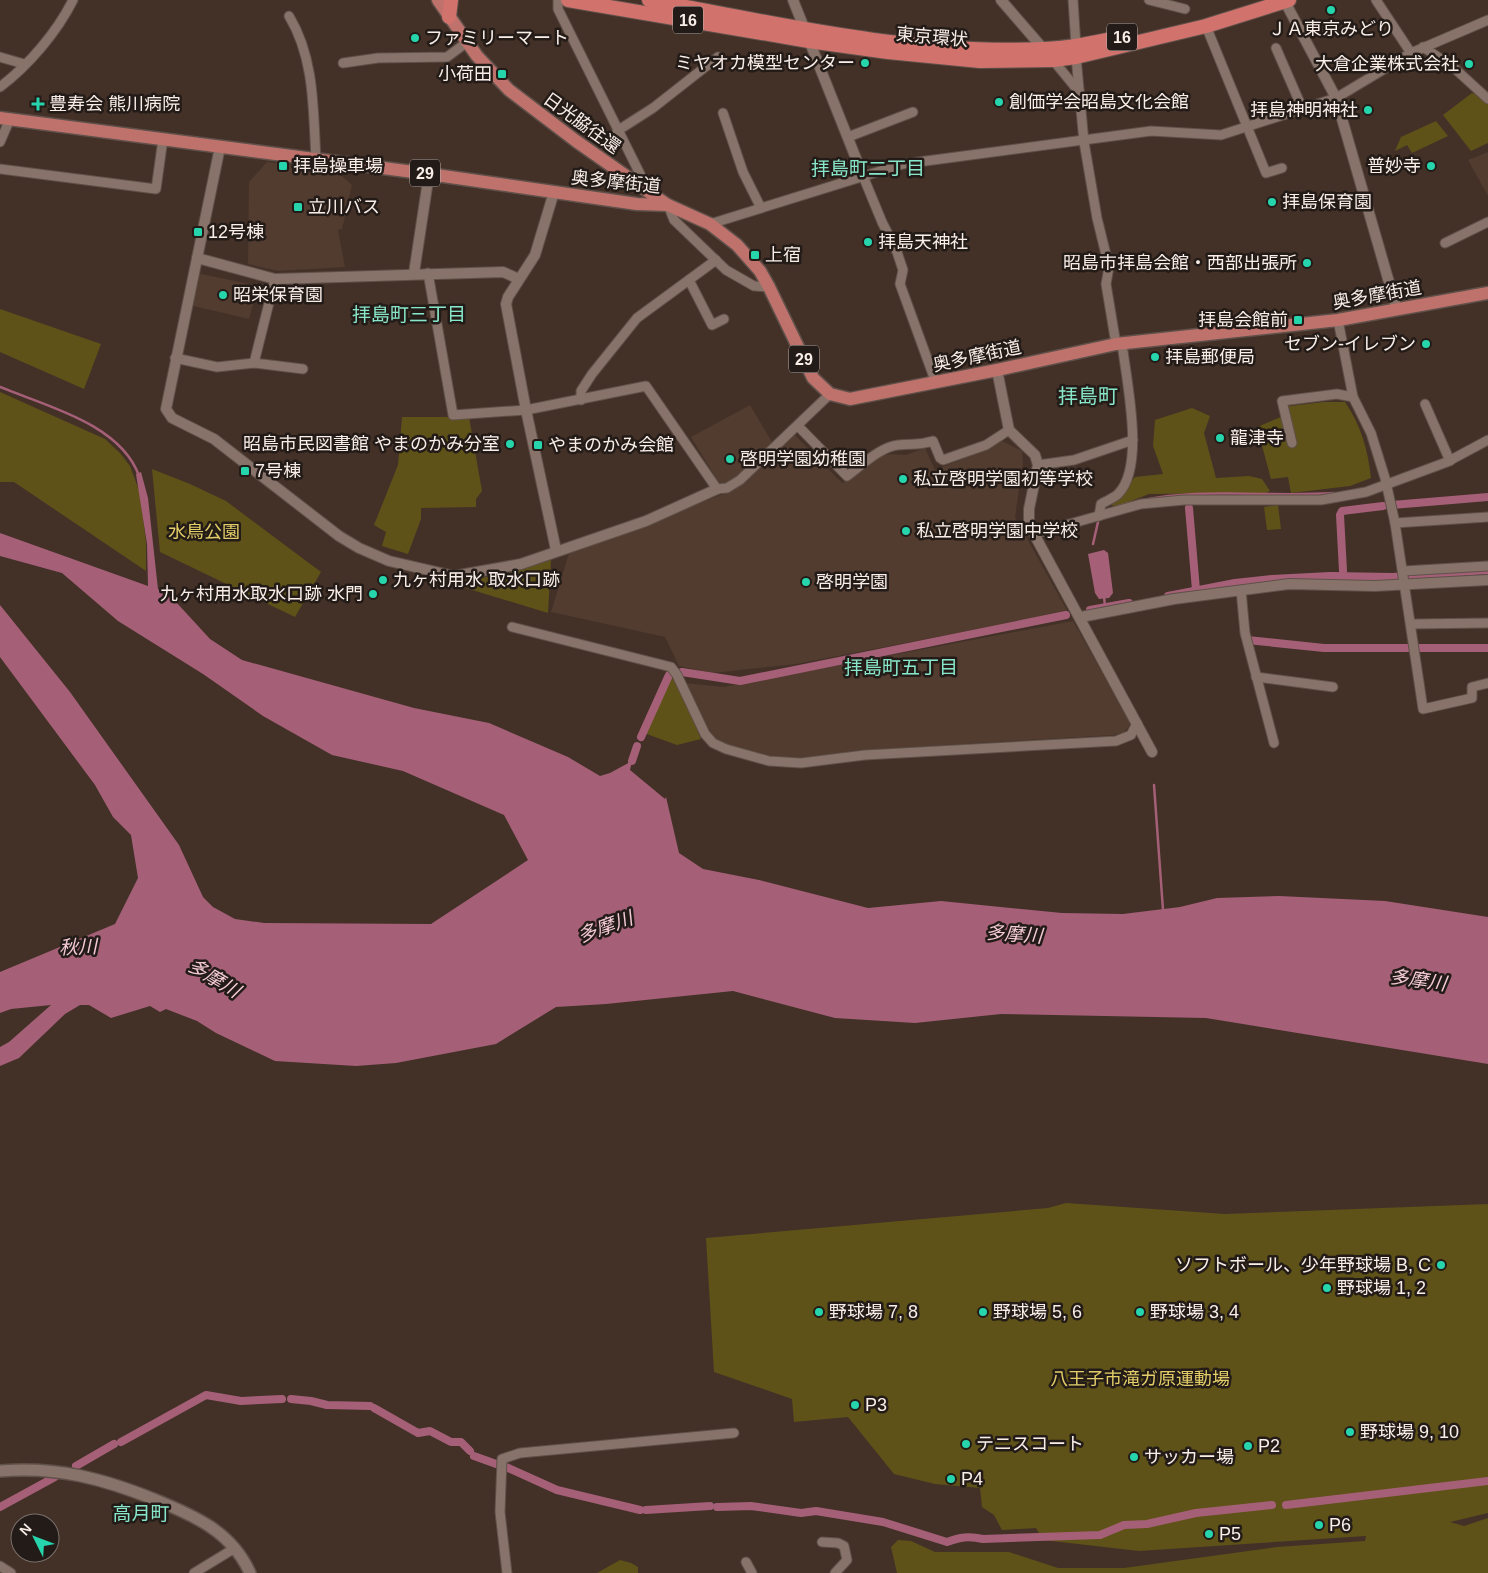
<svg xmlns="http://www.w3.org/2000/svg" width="1488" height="1573" font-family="Arial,'Noto Sans JP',sans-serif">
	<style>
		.built { fill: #523b2f }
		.green { fill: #5e5218 }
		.water { fill: #a56078 }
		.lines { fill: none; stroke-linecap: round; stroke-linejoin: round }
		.stream { stroke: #a56078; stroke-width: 2.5 }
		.canal { stroke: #a56078; stroke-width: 8 }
		.minor-casing { stroke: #5f5049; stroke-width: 11 }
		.tertiary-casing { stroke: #5f5049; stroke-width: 12 }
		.secondary-casing { stroke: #5f5049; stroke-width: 14 }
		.primary-casing { stroke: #5f5049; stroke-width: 15 }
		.trunk-casing { stroke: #5f5049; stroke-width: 16 }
		.minor { stroke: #877369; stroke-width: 9 }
		.tertiary { stroke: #877369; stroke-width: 10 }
		.secondary { stroke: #877369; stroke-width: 11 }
		.primary { stroke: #bf726c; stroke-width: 12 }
		.trunk { stroke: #d2726d; stroke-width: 14 }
		.poi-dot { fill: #27d5ad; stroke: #231b17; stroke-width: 2 }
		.labels { text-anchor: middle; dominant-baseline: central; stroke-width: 5; stroke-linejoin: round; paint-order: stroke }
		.shield { fill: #231b17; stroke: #b9aea9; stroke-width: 1 }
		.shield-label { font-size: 16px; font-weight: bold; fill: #f9ede7 }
		.poi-label { font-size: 18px; fill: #f9ede7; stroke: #231b17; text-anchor: start }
		.street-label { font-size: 18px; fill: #f9ede7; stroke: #231b17 }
		.park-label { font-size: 18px; fill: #e2cd68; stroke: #231b17 }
		.neighbourhood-label { font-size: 19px; fill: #88e7ca; stroke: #231b17 }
		.water-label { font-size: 19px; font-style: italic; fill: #f4cbd7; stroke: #231b17 }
		.quarter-label { font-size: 20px; fill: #88e7ca; stroke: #231b17 }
	</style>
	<rect width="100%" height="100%" fill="#433128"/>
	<g class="built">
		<polygon points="1488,152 1488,196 1468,160"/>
		<polygon points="267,162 335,170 352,185 342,229 338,230 345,267 278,271 248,264 249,182"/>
		<polygon points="197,273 258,286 249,319 189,305"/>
		<polygon points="750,405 772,442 740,476 724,485 719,483 691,437"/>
		<polygon points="794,434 842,483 880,456 892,454 906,455 925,448 935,470 984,451 1000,440 1022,451 1023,463 1015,517 1068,612 796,664 712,673 679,666 665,637 551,612 569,553 723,494"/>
		<polygon points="1073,621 1131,723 1124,733 1114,735 863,750 812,758 773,757 722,743 710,733 704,723 686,683 723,687"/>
	</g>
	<g class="green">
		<polygon points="1472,93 1481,95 1488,100 1488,143 1471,151 1443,115"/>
		<polygon points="1436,121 1448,136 1412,153 1407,145 1395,151 1401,137"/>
		<polygon points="0,309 101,344 84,389 0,352"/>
		<polygon points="0,392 105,439 120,453 130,466 140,493 146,542 146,571 14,482 0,482"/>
		<path d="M1324,402H1345C1361,425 1368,450 1371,478L1350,486L1291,493L1288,477L1271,479L1257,427L1281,417L1279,409L1282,407Z"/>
		<polygon points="1192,408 1210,416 1204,433 1216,478 1249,476 1262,479 1270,491 1266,493 1149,494 1116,507 1110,504 1135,477 1163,474 1153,446 1155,420"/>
		<polygon points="402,417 469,417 482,491 476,499 476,507 421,508 421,519 408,554 382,546 386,532 374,525 398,465"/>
		<polygon points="152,469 190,484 226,501 321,572 295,617 160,552"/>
		<polygon points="1278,505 1281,529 1267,530 1264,507"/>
		<polygon points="551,560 548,613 446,582 503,575"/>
		<polygon points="671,677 678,684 701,739 677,745 644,733"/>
		<polygon points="1066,1203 1225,1214 1488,1204 1488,1513 1450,1522 1464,1526 1488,1518 1488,1573 897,1573 891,1547 898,1540 911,1541 935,1552 1009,1552 1058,1568 1124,1568 1277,1547 1365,1541 1366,1536 1139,1551 1043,1540 1036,1528 1002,1530 994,1515 982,1507 980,1488 935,1484 894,1474 848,1417 794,1422 792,1399 714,1372 706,1238 1048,1208"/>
		<polygon points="620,1560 631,1563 638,1567 638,1573 597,1573"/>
	</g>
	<g class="water">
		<polygon points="141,472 148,498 158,589 176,602 210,639 242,660 414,708 489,723 568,757 600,776 610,773 632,761 630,770 665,799 666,797 679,853 703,869 759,880 868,908 941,901 1062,913 1123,914 1180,907 1217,898 1279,896 1385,901 1488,917 1488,1064 1206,1018 1001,1014 915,1023 835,1018 733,991 606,1004 556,1007 496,1044 396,1063 356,1066 275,1061 216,1033 197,1021 166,1009 160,1012 150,1006 111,1018 89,1005 80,1005 65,1014 19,1058 0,1066 0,1047 9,1042 51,1005 11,1009 0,1013 0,972 115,924 138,878 131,835 113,817 95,785 0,657 0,605 70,692 179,845 203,897 213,907 235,919 264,923 431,924 528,860 504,815 403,771 332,755 263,716 203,674 118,621 62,573 0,556 0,533 148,586 147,544 136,474"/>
		<polygon points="1104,550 1108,553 1113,593 1109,598 1099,599 1095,593 1088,554"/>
	</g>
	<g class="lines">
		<g class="stream">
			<path d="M0,387C46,406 121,424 139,476"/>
			<path d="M1119,506C1187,485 1263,498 1334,493"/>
			<polyline points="1093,544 1098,522"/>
			<polyline points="1104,596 1105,607"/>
			<polyline points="1154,785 1163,910"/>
		</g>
		<g class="canal">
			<polyline points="1392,505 1488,497"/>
			<polyline points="1189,508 1196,590"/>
			<polyline points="1343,571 1340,515 1342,511 1383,506"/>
			<polyline points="1168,596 1235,583 1272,579 1330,576 1393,577 1488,570"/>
			<polyline points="1090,610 1129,603"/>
			<polyline points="1247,640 1324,648 1488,648"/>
			<polyline points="682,672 740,681 1066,615"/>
			<polyline points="641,737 669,675"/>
			<polyline points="632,761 637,746"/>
			<polyline points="291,1399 311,1401 327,1405 370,1406"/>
			<polyline points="374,1408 418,1433 430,1431 451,1442 461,1442 470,1451"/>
			<polyline points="121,1442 206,1395 241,1401 282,1399"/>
			<polyline points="474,1456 499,1465"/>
			<polyline points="76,1466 114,1444"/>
			<polyline points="506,1467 557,1490 640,1510"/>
			<polyline points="1286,1505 1488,1481"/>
			<polyline points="0,1507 55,1477"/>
			<path d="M717,1507L751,1506L801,1513L816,1511L883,1522L947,1542C960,1537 969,1536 983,1539L1100,1535L1124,1525L1147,1524L1196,1513L1272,1505"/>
			<polyline points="646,1510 710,1506"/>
		</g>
		<g class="minor-casing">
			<g id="minor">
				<polyline points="558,0 558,9 642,178 643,190"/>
				<polyline points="1073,0 1076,46"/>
				<polyline points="1149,0 1185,9"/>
				<polyline points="1376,0 1411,53"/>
				<path d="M289,16C315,59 313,110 316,159"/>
				<polyline points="1206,26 1266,173 1282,168"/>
				<polyline points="1423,47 1453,67 1488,99"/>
				<polyline points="1276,48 1303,110"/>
				<polyline points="0,57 24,64"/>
				<polyline points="1076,57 1084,142 1097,218 1109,267 1106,284 1116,344"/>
				<polyline points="1053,60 1080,93"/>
				<polyline points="343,63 378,58 447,57 466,43"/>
				<path d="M0,87C29,65 57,32 73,0"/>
				<polyline points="723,113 743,172 761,208"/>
				<polyline points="617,131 653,108 718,57"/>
				<polyline points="848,137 913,112"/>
				<polyline points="0,142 10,119"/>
				<polyline points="0,169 156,189 163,139"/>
				<polyline points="863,176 882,222 897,252 903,270 900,284 936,383"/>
				<polyline points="668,205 674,220 726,270 754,286 769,287"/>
				<polyline points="710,224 903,164 1151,131 1221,135 1336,98 1411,53 1488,20"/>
				<polyline points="1445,243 1488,222"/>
				<polyline points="428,273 453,415 526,410 646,386 717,489 727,488 740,480 830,394"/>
				<polyline points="689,280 712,325 724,319"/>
				<polyline points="1338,320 1353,397 1371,433 1385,478 1395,523 1423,709 1472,698 1472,687 1488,683"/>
				<polyline points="175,358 217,367 254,363 303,369"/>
				<polyline points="254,363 275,279"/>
				<polyline points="581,400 581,391 592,374 637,318 716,260"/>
				<polyline points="1425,404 1450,461"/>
				<path d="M798,426L847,476C861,466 880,447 898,445C913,443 917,446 933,441L940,458L943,460L986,445L1009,430"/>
				<polyline points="1292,443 1282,401 1337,394 1353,397"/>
				<polyline points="1038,465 1074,460 1133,440"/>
				<path d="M1099,516L1101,504C1106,501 1114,498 1118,494C1146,466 1126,380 1122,343"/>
				<polyline points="1395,523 1488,517"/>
				<polyline points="1034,534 1141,504 1184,500 1321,500 1366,492 1447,462 1488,440"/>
				<polyline points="1403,571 1488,566"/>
				<polyline points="1241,590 1245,633 1274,743"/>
				<polyline points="1412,624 1488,623"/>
				<polyline points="512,627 671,667 677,675 705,734 713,743 726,749 769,761 801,763 865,755 1116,741 1131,735 1137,723"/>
				<polyline points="1256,677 1333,687"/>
				<polyline points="822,1542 838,1543 844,1546 847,1560 835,1573"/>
				<polyline points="746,1562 752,1573"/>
				<polyline points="0,1566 11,1573"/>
				<polyline points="194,1573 235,1548"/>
				<polyline points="507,1573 500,1512 502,1459 520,1453 734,1433"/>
			</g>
		</g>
		<g class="tertiary-casing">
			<g id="tertiary">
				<polyline points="793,0 863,176"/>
				<polyline points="1001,0 1046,52"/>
				<polyline points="1284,0 1336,98 1397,310"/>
				<polyline points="220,147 166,409 172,418 214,439 339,536 359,548 389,561 454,576 521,564 646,521 717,489"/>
				<polyline points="554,192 535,255 508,297 506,304 526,410 556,550"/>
				<polyline points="197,258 275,279 503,272 519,279"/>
				<polyline points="414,273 429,174"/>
				<polyline points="997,370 1009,430 1035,455 1038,465 1029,509 1029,520 1034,534 1152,752"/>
				<polyline points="1081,617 1174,599 1289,584 1375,586 1488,580"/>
			</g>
		</g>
		<g class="secondary-casing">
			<path id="secondary" d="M0,1471C57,1466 104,1479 156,1500C195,1516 232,1532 250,1573"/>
		</g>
		<g class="primary-casing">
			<g id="primary">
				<polyline points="438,0 477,56 509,90 576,141 666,204"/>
				<polyline points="0,118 429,174 637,204 668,205 710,224 737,245 760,271 769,287 813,378 830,394 850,399 997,370 1116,344 1338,320 1488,293"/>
			</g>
		</g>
		<g class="trunk-casing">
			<g id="trunk">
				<polyline points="568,0 809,41 888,52 980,61 1053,60 1076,57 1206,26 1289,0"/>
				<path d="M649,0C778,24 911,55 1043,49C1071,48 1098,42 1126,36"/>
				<polyline points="449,17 451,0"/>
			</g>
		</g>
		<use href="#minor" class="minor"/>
		<use href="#tertiary" class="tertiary"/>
		<use href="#secondary" class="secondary"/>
		<use href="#primary" class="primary"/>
		<use href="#trunk" class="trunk"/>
	</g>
	<g class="poi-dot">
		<circle cx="1331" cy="10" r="5"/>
		<circle cx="415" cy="38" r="5"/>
		<circle cx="865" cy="63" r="5"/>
		<circle cx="1469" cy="64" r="5"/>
		<rect x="497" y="69" width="10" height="10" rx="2.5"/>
		<circle cx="999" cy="102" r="5"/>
		<path d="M35.5 96.5h5v5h5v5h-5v5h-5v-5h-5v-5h5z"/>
		<circle cx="1368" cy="110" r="5"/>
		<rect x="278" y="161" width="10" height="10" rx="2.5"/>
		<circle cx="1431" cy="166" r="5"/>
		<circle cx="1272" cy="202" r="5"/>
		<rect x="293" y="202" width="10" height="10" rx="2.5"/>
		<rect x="193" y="227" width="10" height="10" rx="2.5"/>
		<circle cx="868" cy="242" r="5"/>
		<rect x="750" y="250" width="10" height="10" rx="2.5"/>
		<circle cx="1307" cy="263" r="5"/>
		<circle cx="223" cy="295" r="5"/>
		<rect x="1293" y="315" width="10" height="10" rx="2.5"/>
		<circle cx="1426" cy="344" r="5"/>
		<circle cx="1155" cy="357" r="5"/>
		<circle cx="1220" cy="438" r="5"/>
		<circle cx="510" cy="444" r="5"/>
		<rect x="533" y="440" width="10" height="10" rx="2.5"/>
		<circle cx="730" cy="459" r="5"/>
		<rect x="240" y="466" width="10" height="10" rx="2.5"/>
		<circle cx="903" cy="479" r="5"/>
		<circle cx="906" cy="531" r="5"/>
		<circle cx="383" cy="580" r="5"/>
		<circle cx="806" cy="582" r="5"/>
		<circle cx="373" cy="594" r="5"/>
		<circle cx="1441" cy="1265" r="5"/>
		<circle cx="1327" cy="1288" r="5"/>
		<circle cx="819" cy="1312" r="5"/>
		<circle cx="983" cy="1312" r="5"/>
		<circle cx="1140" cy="1312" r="5"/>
		<circle cx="855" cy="1405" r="5"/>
		<circle cx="1350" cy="1432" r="5"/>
		<circle cx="966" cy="1444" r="5"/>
		<circle cx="1248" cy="1446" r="5"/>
		<circle cx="1134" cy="1457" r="5"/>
		<circle cx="951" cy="1479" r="5"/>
		<circle cx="1319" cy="1525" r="5"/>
		<circle cx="1209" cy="1534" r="5"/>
	</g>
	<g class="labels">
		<g class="shield">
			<rect x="673" y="6.5" width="30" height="27" rx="4"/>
			<rect x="1107" y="23.5" width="30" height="27" rx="4"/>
			<rect x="410" y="159.5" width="30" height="27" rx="4"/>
			<rect x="789" y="345.5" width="30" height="27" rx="4"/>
		</g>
		<g class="shield-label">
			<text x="688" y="20">16</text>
			<text x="1122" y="37">16</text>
			<text x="425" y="173">29</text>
			<text x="804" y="359">29</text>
		</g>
		<g class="poi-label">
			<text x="1331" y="29" text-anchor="middle">ＪＡ東京みどり</text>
			<text x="425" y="38">ファミリーマート</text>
			<text x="855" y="63" text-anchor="end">ミヤオカ模型センター</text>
			<text x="1459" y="64" text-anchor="end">大倉企業株式会社</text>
			<text x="492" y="74" text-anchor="end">小荷田</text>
			<text x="1009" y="102">創価学会昭島文化会館</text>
			<text x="49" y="104">豊寿会 熊川病院</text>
			<text x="1358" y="110" text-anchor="end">拝島神明神社</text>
			<text x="293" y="166">拝島操車場</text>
			<text x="1421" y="166" text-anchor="end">普妙寺</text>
			<text x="1282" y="202">拝島保育園</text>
			<text x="308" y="207">立川バス</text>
			<text x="208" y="232">12号棟</text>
			<text x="878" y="242">拝島天神社</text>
			<text x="765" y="255">上宿</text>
			<text x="1297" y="263" text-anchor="end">昭島市拝島会館・西部出張所</text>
			<text x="233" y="295">昭栄保育園</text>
			<text x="1288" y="320" text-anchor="end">拝島会館前</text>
			<text x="1416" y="344" text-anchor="end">セブン-イレブン</text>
			<text x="1165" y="357">拝島郵便局</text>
			<text x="1230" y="438">龍津寺</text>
			<text x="500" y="444" text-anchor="end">昭島市民図書館 やまのかみ分室</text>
			<text x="548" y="445">やまのかみ会館</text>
			<text x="740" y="459">啓明学園幼稚園</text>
			<text x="255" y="471">7号棟</text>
			<text x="913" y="479">私立啓明学園初等学校</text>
			<text x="916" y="531">私立啓明学園中学校</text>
			<text x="393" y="580">九ヶ村用水 取水口跡</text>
			<text x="816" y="582">啓明学園</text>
			<text x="363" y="594" text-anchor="end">九ヶ村用水取水口跡 水門</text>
			<text x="1431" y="1265" text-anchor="end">ソフトボール、少年野球場 B, C</text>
			<text x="1337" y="1288">野球場 1, 2</text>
			<text x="829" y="1312">野球場 7, 8</text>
			<text x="993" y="1312">野球場 5, 6</text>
			<text x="1150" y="1312">野球場 3, 4</text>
			<text x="865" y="1405">P3</text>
			<text x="1360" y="1432">野球場 9, 10</text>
			<text x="976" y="1444">テニスコート</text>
			<text x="1258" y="1446">P2</text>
			<text x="1144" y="1457">サッカー場</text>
			<text x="961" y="1479">P4</text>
			<text x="1329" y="1525">P6</text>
			<text x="1219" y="1534">P5</text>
		</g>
		<g class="street-label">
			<text transform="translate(932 37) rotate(5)">東京環状</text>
			<text transform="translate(582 123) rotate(36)">日光脇往還</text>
			<text transform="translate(616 182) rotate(6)">奥多摩街道</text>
			<text transform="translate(1377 295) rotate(-10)">奥多摩街道</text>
			<text transform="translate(977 356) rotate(-12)">奥多摩街道</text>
		</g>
		<g class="park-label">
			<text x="204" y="532">水鳥公園</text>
			<text x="1140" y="1379">八王子市滝ガ原運動場</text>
		</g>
		<g class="neighbourhood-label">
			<text x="868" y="168">拝島町二丁目</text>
			<text x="409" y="314">拝島町三丁目</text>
			<text x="901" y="667">拝島町五丁目</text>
			<text x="141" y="1513">高月町</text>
		</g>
		<g class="water-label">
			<text transform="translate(605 927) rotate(-20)">多摩川</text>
			<text transform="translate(1014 934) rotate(4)">多摩川</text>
			<text transform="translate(78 947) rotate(-2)">秋川</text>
			<text transform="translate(214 978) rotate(31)">多摩川</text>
			<text transform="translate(1418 980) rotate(8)">多摩川</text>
		</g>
		<g class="quarter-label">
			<text x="1088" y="396">拝島町</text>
		</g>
	</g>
	<g transform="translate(35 1538) rotate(312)"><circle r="24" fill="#231b17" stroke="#796f6a"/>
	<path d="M0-4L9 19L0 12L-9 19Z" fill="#27d5ad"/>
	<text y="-8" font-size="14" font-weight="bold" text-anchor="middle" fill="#f9ede7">N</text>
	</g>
</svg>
